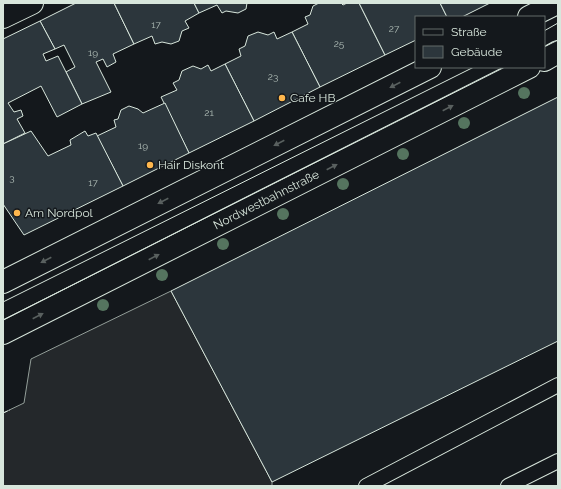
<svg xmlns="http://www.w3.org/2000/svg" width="561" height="489" font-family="Raleway,sans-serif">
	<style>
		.parking { fill: #24282b; stroke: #939e99 }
		.building { fill: #2c363c; stroke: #d8e6dc }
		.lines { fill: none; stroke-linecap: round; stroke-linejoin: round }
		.lane-casing { stroke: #d8e6dc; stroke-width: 16 }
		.street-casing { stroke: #d8e6dc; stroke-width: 24 }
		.secondary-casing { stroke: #d8e6dc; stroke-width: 24 }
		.lane { stroke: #14181c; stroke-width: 14 }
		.street { stroke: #14181c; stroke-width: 22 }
		.secondary { stroke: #14181c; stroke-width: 22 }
		.tram { stroke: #d8e6dc; stroke-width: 1 }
		.fence { stroke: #d8e6dc; stroke-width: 1; stroke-dasharray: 5 2; stroke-linecap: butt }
		.tree { fill: #55745f }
		.oneway { fill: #59605f }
		.poi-dot { fill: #ffb74d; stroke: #14181c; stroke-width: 1.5 }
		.labels { text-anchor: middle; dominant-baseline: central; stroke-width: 3; stroke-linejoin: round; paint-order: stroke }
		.number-label { font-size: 10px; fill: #adbab4 }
		.poi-label { font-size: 12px; fill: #d8e6dc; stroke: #14181c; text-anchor: start }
		.street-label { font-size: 12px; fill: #d8e6dc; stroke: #14181c }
	</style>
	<rect width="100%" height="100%" fill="#14181c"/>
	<polygon class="parking" points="171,291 272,482 272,486 3,486 3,413 24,403 31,359"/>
	<g class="building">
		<polygon points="76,3 114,3 134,44 113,54 116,62 107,67 103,59 96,62 111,92 82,104 66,72 75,67 64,45 55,49 40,21"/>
		<polygon points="114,3 194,3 199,13 185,21 189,28 182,31 179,41 171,44 162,42 155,44 152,36 134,44"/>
		<polygon points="194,3 247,3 246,9 238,13 226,11 222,13 217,5 199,13"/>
		<polygon points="319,3 341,3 343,5 347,3 359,3 385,55 320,87 292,32 308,24 305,17 310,15 313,6"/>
		<polygon points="359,3 440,3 447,17 416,17 416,40 385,55"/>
		<polygon points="440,3 490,3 462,17 447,17"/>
		<polygon points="40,21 55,49 43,54 46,61 58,56 82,104 57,117 41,86 8,103 14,112 21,110 23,116 17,119 25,133 3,144 3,39"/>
		<polygon points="258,32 268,35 274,32 277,39 292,32 320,87 254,121 225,64 241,56 239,49 245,46 248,36"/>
		<polygon points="225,64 254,121 189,153 161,97 177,90 173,83 179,80 182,71 193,66 201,69 208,65 211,71"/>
		<polygon points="558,97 558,341 272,482 171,291"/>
		<polygon points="165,103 189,153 123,186 97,136 116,127 114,120 118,119 121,110 129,106 138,109 143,113"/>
		<polygon points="31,131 48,156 71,145 70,140 85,131 88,136 96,133 123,186 24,235 3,204 3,144"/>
	</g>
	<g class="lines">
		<g class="lane-casing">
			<g id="lane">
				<polyline points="366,486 558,385"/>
				<polyline points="508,486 558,461"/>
			</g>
		</g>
		<g class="street-casing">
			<polyline id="street" points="3,17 32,3"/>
		</g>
		<g class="secondary-casing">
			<g id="secondary">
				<polyline points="529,17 557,3"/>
				<polyline points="544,60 558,52"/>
				<polyline points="3,282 430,67"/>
				<path id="s1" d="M3,333L529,67"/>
			</g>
		</g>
		<use href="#lane" class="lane"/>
		<use href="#street" class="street"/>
		<use href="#secondary" class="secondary"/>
		<g class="tram">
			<polyline points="544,31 558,23"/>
			<polyline points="544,47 558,40"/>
			<polyline points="3,302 474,67"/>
			<polyline points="3,320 505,67"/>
		</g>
		<polyline class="fence" points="3,413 10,410"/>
	</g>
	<g class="tree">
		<circle cx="524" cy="93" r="6"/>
		<circle cx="464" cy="123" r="6"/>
		<circle cx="403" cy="154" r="6"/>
		<circle cx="343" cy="184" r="6"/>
		<circle cx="283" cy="214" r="6"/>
		<circle cx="223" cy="244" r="6"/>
		<circle cx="162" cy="275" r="6"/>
		<circle cx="103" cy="305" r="6"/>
	</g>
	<defs><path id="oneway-solid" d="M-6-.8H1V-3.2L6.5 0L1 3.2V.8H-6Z"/></defs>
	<g class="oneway">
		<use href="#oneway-solid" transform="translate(395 85) rotate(153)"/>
		<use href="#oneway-solid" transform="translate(448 108) rotate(-27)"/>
		<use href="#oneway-solid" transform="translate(279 143) rotate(153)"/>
		<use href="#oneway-solid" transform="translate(332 167) rotate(-27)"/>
		<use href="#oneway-solid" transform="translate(163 201) rotate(153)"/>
		<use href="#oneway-solid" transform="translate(154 257) rotate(-27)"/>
		<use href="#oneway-solid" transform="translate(46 260) rotate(153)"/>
		<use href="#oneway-solid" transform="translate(38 316) rotate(-27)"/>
	</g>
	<g class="poi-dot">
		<circle cx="282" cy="98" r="4"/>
		<circle cx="150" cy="165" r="4"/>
		<circle cx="17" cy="213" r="4"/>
	</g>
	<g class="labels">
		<g class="number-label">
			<text x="156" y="24">17</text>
			<text x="394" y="28">27</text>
			<text x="339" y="43">25</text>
			<text x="93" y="52">19</text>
			<text x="273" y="76">23</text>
			<text x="209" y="112">21</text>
			<text x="143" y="145">19</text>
			<text x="12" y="177">3</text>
			<text x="93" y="182">17</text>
		</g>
		<g class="poi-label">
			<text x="290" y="98">Cafe HB</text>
			<text x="158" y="165">Hair Diskont</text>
			<text x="25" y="213">Am Nordpol</text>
		</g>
		<g class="street-label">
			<text stroke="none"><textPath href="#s1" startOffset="295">Nordwestbahnstraße</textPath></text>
		</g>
	</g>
	<rect width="561" height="489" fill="none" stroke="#d8e6dc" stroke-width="8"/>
	<rect x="415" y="16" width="130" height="52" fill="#14181c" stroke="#626a69"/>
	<rect x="423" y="29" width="20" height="6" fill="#14181c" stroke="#626a69"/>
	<text x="451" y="36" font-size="12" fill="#d8e6dc">Straße</text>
	<rect x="423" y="46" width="20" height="12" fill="#2c363c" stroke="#626a69"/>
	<text x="451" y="56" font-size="12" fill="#d8e6dc">Gebäude</text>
</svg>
